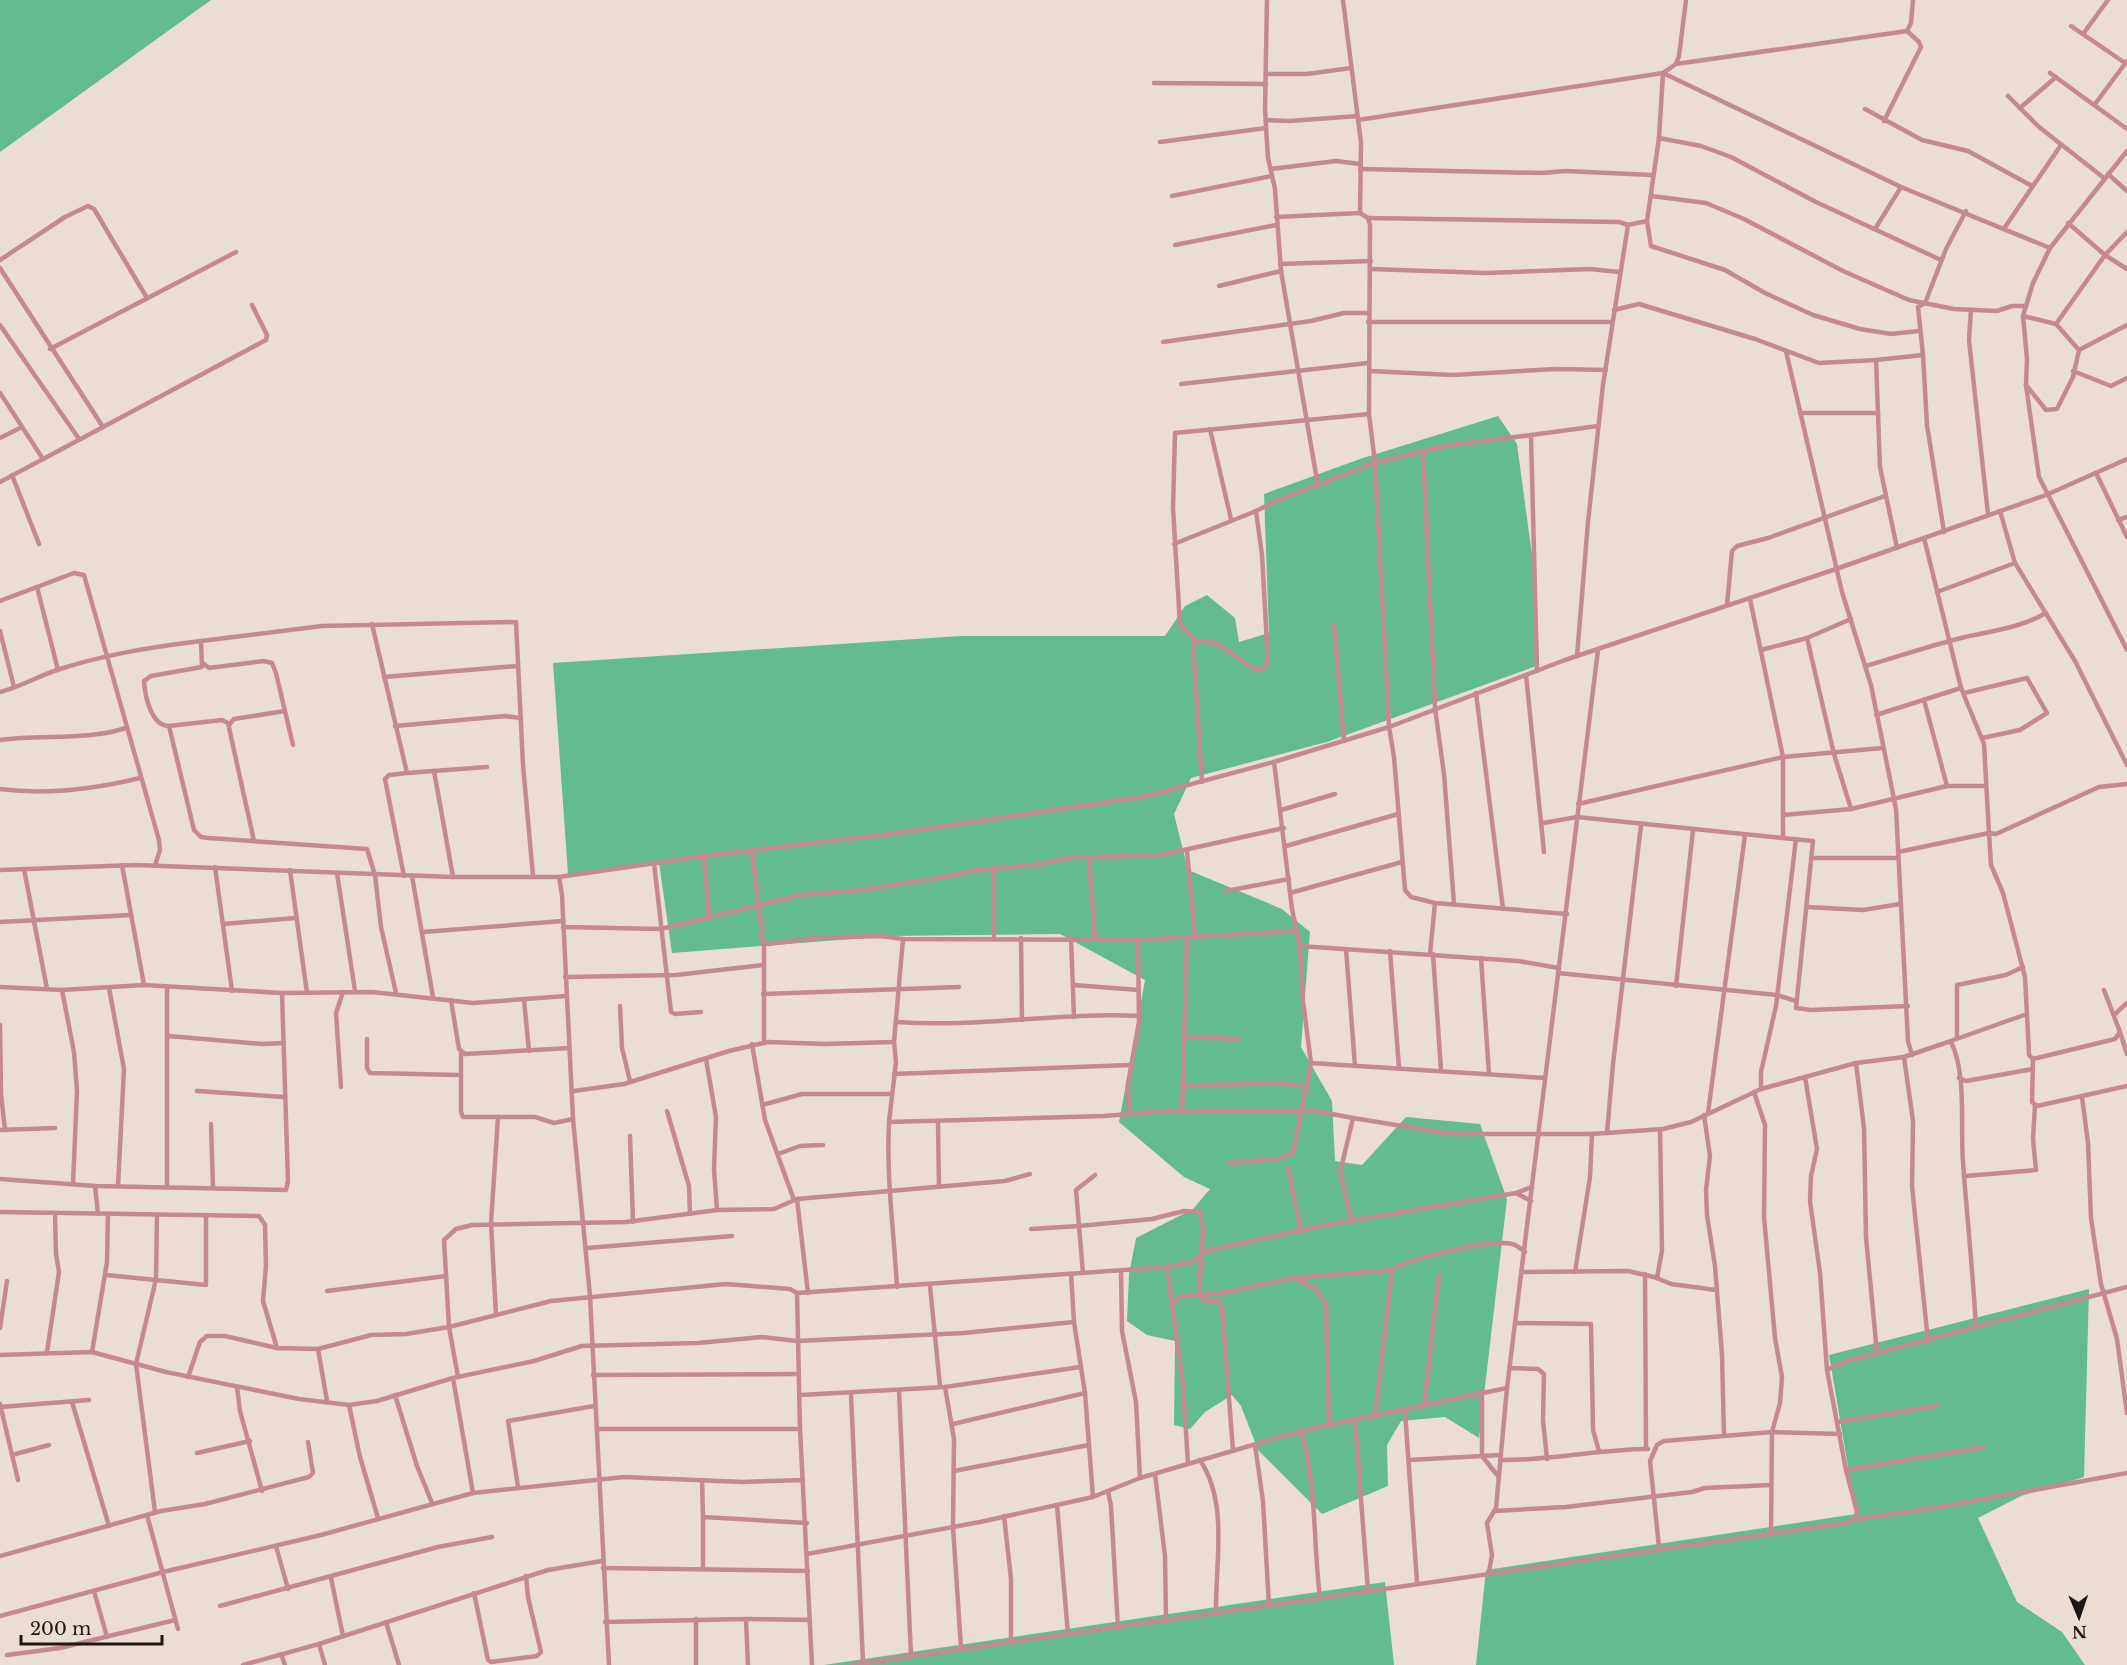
<svg xmlns="http://www.w3.org/2000/svg" width="2127" height="1665" font-family="'Libre Baskerville',serif">
	<style>
		.forest { fill: #63bc8f }
		.lines { fill: none; stroke-linecap: round; stroke-linejoin: round }
		.street { stroke: #c58894; stroke-width: 4.5 }
	</style>
	<rect width="100%" height="100%" fill="#ecddd4"/>
	<g class="forest">
		<polygon points="0,0 211,0 0,152"/>
		<polygon points="1498,416 1517,444 1534,570 1539,665 1327,742 1191,778 1174,814 1188,870 1282,909 1310,932 1301,1047 1332,1101 1335,1161 1362,1165 1406,1117 1480,1124 1507,1199 1479,1438 1445,1417 1401,1421 1387,1445 1388,1486 1322,1514 1258,1450 1241,1406 1232,1395 1205,1412 1190,1429 1174,1425 1175,1341 1147,1335 1127,1321 1129,1274 1136,1238 1193,1209 1210,1189 1184,1177 1119,1122 1145,980 1060,934 890,936 672,953 659,863 568,874 553,663 960,636 1165,636 1185,606 1207,595 1235,618 1239,642 1269,633 1264,494 1360,459"/>
		<polygon points="2089,1289 2084,1477 2021,1496 1978,1518 2017,1602 2062,1632 2085,1665 1476,1665 1486,1570 1856,1514 1829,1355"/>
		<polygon points="1385,1582 1394,1665 824,1665"/>
	</g>
	<g class="lines">
		<g class="street">
			<polyline points="1267,0 1265,110 1268,158 1275,189 1281,271 1318,486"/>
			<polyline points="1343,0 1361,143 1360,213 1368,218 1370,225 1369,414 1375,463 1389,727 1394,757 1405,890 1411,897 1435,903 1567,914"/>
			<polyline points="2071,26 2125,63"/>
			<polyline points="2083,34 2108,0"/>
			<polyline points="1676,64 1907,31"/>
			<polyline points="1663,73 1901,187 2050,248"/>
			<polyline points="2050,73 2127,129"/>
			<polyline points="1267,74 1307,74 1351,68"/>
			<polyline points="1154,83 1266,84"/>
			<polyline points="2008,96 2039,127 2104,178"/>
			<polyline points="2095,104 2127,61"/>
			<polyline points="2020,108 2056,77"/>
			<polyline points="1865,109 1922,140 1968,151 2032,186"/>
			<polyline points="1266,120 1289,121 1358,116"/>
			<polyline points="1358,120 1663,73 1676,64 1679,56 1686,0"/>
			<polyline points="1884,121 1921,47 1919,42 1907,31 1911,23 1913,0"/>
			<polyline points="1659,138 1701,146 1731,157 1816,202 1941,260"/>
			<polyline points="1160,142 1266,128"/>
			<polyline points="2127,151 2050,248 2033,283 2023,316 2027,359 2026,385 2039,477 2127,650"/>
			<polyline points="1271,169 1336,161 1360,164"/>
			<polyline points="1360,169 1542,173 1565,171 1652,175"/>
			<polyline points="2108,174 2127,191"/>
			<polyline points="1172,196 1272,176"/>
			<polyline points="1652,196 1706,203 1744,219 1843,271 1909,300 1954,309 1997,311 2012,306 2025,306"/>
			<polyline points="1276,217 1360,213"/>
			<polyline points="1368,218 1619,222 1628,225"/>
			<polyline points="1647,221 1651,246 1725,270 1765,293 1813,315 1860,329 1891,334 1919,331"/>
			<polyline points="2068,223 2105,255 2127,269"/>
			<polyline points="2005,227 2061,145"/>
			<polyline points="1875,229 1901,187"/>
			<polyline points="1175,245 1276,225"/>
			<polyline points="0,260 65,217 88,206 94,209 147,298"/>
			<polyline points="1280,264 1371,261"/>
			<polyline points="0,268 103,427"/>
			<polyline points="1371,269 1486,273 1590,269 1619,272"/>
			<polyline points="1219,286 1281,271"/>
			<polyline points="1614,310 1639,304 1755,339 1819,363 1876,360 1923,355 1918,307 1925,303 1946,249 1966,211"/>
			<polyline points="1971,310 1969,340 1988,514"/>
			<polyline points="2023,316 2056,324 2079,350 2073,377 2057,409 2046,410 2026,385"/>
			<polyline points="1368,322 1611,322"/>
			<polyline points="2056,324 2105,255 2127,232"/>
			<polyline points="0,325 79,439"/>
			<polyline points="1163,342 1311,321 1344,313 1369,313"/>
			<polyline points="50,349 236,252"/>
			<polyline points="2079,350 2127,325"/>
			<polyline points="1786,351 1842,592 1871,685 1896,809 1908,1041 1912,1055"/>
			<polyline points="1923,355 1927,425 1944,532"/>
			<polyline points="1876,360 1880,467 1897,548"/>
			<polyline points="1369,371 1453,375 1556,369 1606,370"/>
			<polyline points="2073,371 2111,386 2127,378"/>
			<polyline points="1181,384 1368,363"/>
			<polyline points="0,393 43,459"/>
			<polyline points="1800,413 1878,413"/>
			<polyline points="1210,429 1231,519"/>
			<polyline points="1531,435 1598,426"/>
			<polyline points="0,438 22,427"/>
			<polyline points="1423,451 1435,708 1444,774 1454,904"/>
			<polyline points="2096,473 2127,537"/>
			<polyline points="12,475 39,544"/>
			<polyline points="0,482 266,340 267,335 252,305"/>
			<polyline points="2000,511 2015,563 2075,661 2127,765"/>
			<polyline points="2118,520 2127,517"/>
			<polyline points="1174,544 1256,511"/>
			<polyline points="37,587 58,670"/>
			<polyline points="1937,592 2015,563"/>
			<polyline points="1750,599 1783,757 1783,838"/>
			<polyline points="0,601 74,573 84,575 159,840 160,850 155,865"/>
			<polyline points="1727,605 1732,551 1737,546 1768,538 1885,496"/>
			<polyline points="372,624 407,773 487,767"/>
			<polyline points="1334,625 1344,741"/>
			<polyline points="0,631 14,687"/>
			<polyline points="1807,638 1834,754 1851,809"/>
			<polyline points="201,641 322,626 516,622 523,765 533,876"/>
			<polyline points="1195,643 1191,635 1180,625 1173,508 1175,433 1369,414"/>
			<polyline points="1761,650 1807,638 1851,619"/>
			<polyline points="1577,656 1588,522 1603,385 1628,225 1647,221 1659,138 1663,73"/>
			<polyline points="204,664 209,668 263,661 272,663 276,673 293,745"/>
			<path d="M1866,666C1897,657 1929,646 1961,638C1990,631 2018,629 2046,613"/>
			<polyline points="1526,675 1544,852"/>
			<polyline points="384,677 517,666"/>
			<path d="M0,692C21,687 40,675 60,669C107,654 152,647 201,641L202,667L151,676L144,681C145,696 151,726 169,726L194,830L201,837L208,838L367,849L375,875L381,927L396,993"/>
			<polyline points="1476,693 1503,909"/>
			<polyline points="1964,693 2027,678 2047,713 2020,730 1982,738"/>
			<polyline points="1924,700 1947,786"/>
			<polyline points="1876,715 1961,688"/>
			<polyline points="229,725 234,719 285,711"/>
			<polyline points="169,726 222,720 228,723 254,841"/>
			<polyline points="395,726 505,716 521,718"/>
			<path d="M0,740C42,734 85,741 126,728"/>
			<polyline points="434,771 453,877"/>
			<path d="M1202,782L1193,645C1215,630 1238,664 1258,670L1263,669L1268,662L1262,555L1256,511L1276,501L1375,463L1445,446L1531,435L1537,671"/>
			<path d="M0,789C46,795 95,789 140,778"/>
			<polyline points="1578,804 1783,757 1882,748"/>
			<polyline points="1281,810 1335,794"/>
			<polyline points="1783,815 1851,809 1947,786 1984,786"/>
			<polyline points="1543,823 1577,817 1813,841 1796,1008 1811,1010 1908,1006"/>
			<polyline points="1286,846 1398,814"/>
			<polyline points="1187,851 1195,937"/>
			<polyline points="752,852 763,941 768,944 817,938 881,936 903,939 1138,940 1297,931"/>
			<polyline points="1898,852 1989,833 1984,744 1961,688 1924,538"/>
			<polyline points="704,856 709,917"/>
			<polyline points="1089,858 1095,938"/>
			<polyline points="1813,858 1897,858"/>
			<polyline points="654,863 671,1012 675,1014 701,1012"/>
			<polyline points="122,865 144,985"/>
			<polyline points="215,867 232,991"/>
			<polyline points="993,868 994,938"/>
			<polyline points="24,869 47,989"/>
			<polyline points="0,870 135,865 453,877 559,877 704,856 891,834 1143,797 1274,762 1389,727 1565,660 1836,569 2046,495 2127,459"/>
			<polyline points="290,870 307,993"/>
			<polyline points="337,873 355,991"/>
			<polyline points="404,876 385,779 389,775 407,773"/>
			<polyline points="412,876 433,997"/>
			<polyline points="559,877 562,895 573,1119 590,1296 609,1665"/>
			<polyline points="1226,891 1289,879"/>
			<polyline points="1290,893 1402,862"/>
			<polyline points="1807,907 1863,910 1900,904"/>
			<polyline points="0,922 131,915"/>
			<polyline points="223,924 295,918"/>
			<polyline points="563,927 661,929 801,895 861,890 934,879 973,871 1035,865 1069,858 1161,855 1284,828"/>
			<polyline points="423,932 563,921"/>
			<polyline points="1021,938 1022,1020"/>
			<polyline points="1071,938 1074,1017"/>
			<polyline points="764,943 764,1043"/>
			<polyline points="1300,946 1518,961 1559,968"/>
			<polyline points="1346,949 1355,1066"/>
			<polyline points="1390,951 1399,1068"/>
			<polyline points="1430,954 1435,903"/>
			<polyline points="1433,954 1441,1070"/>
			<polyline points="1481,958 1489,1074"/>
			<polyline points="1558,973 1777,995 1796,1001"/>
			<polyline points="565,977 676,975 763,965"/>
			<polyline points="1073,985 1139,990"/>
			<polyline points="1676,986 1693,830"/>
			<polyline points="0,987 62,990 144,985 282,993 372,992 473,1003 566,996"/>
			<polyline points="167,987 167,1187"/>
			<polyline points="109,988 124,1069 118,1186"/>
			<polyline points="62,990 74,1052 77,1091 73,1184"/>
			<polyline points="763,994 959,987"/>
			<polyline points="451,1000 459,1049 465,1054 569,1048"/>
			<polyline points="524,1000 529,1051"/>
			<polyline points="620,1006 622,1048 630,1081"/>
			<polyline points="2027,1014 2029,1055 2033,1059 2115,1039 2120,1032 2104,990"/>
			<polyline points="2114,1015 2127,1003"/>
			<path d="M897,1022C978,1028 1058,1012 1139,1016"/>
			<polyline points="0,1025 1,1094 5,1130"/>
			<polyline points="2120,1032 2127,1054"/>
			<polyline points="168,1036 262,1044 284,1043"/>
			<polyline points="1185,1037 1240,1039"/>
			<polyline points="1957,1038 1957,985 2006,975 2023,967"/>
			<polyline points="367,1039 367,1068 370,1073 459,1075"/>
			<polyline points="1948,1042 2027,1014 2025,977 2003,893 1991,865 1989,833 1996,834 2099,787 2127,784"/>
			<polyline points="752,1044 765,1120 794,1200"/>
			<polyline points="461,1052 461,1112 463,1117 535,1117 554,1123 573,1119"/>
			<polyline points="1904,1057 1913,1121 1912,1186 1928,1341"/>
			<polyline points="706,1059 716,1117 714,1169 717,1210"/>
			<polyline points="2033,1059 2032,1102 2037,1106 2127,1086"/>
			<polyline points="1311,1063 1545,1078"/>
			<polyline points="1856,1063 1864,1128 1866,1237 1877,1353"/>
			<polyline points="894,1074 1131,1065"/>
			<polyline points="1805,1077 1817,1149 1811,1176 1810,1201 1820,1273 1827,1370"/>
			<polyline points="1959,1078 1966,1081 2033,1069"/>
			<polyline points="1183,1086 1280,1083 1307,1087"/>
			<polyline points="341,1087 336,1013 343,992"/>
			<polyline points="1761,1089 1761,1072 1776,1006 1796,839"/>
			<polyline points="197,1091 284,1097"/>
			<polyline points="574,1091 624,1084 729,1051 768,1042 825,1044 894,1042"/>
			<polyline points="1754,1092 1765,1125 1764,1217 1775,1338 1782,1377 1780,1403 1772,1432 1771,1533"/>
			<polyline points="2082,1097 2088,1143 2091,1218 2101,1284 2117,1339 2127,1413"/>
			<polyline points="762,1105 802,1094 891,1094"/>
			<polyline points="667,1111 689,1186 690,1214"/>
			<polyline points="1129,1112 1128,1084 1139,1022 1138,940"/>
			<polyline points="1182,1112 1187,938"/>
			<polyline points="1708,1113 1745,835"/>
			<polyline points="1704,1115 1710,1156 1706,1190 1707,1215 1715,1266 1722,1355 1724,1434"/>
			<polyline points="889,1122 896,1062 894,1042 903,939"/>
			<polyline points="938,1122 939,1187"/>
			<polyline points="211,1124 213,1188"/>
			<polyline points="0,1130 55,1128"/>
			<polyline points="1607,1133 1613,1064 1641,825"/>
			<polyline points="630,1136 633,1222"/>
			<polyline points="778,1154 800,1146 823,1145"/>
			<polyline points="1230,1163 1278,1159 1293,1153 1311,1063 1303,1001 1300,946 1292,909 1274,762"/>
			<polyline points="1288,1168 1301,1232"/>
			<polyline points="1966,1176 2036,1170 2033,1139 2035,1105"/>
			<polyline points="0,1179 95,1186 286,1190 288,1181 282,993"/>
			<polyline points="95,1186 98,1214"/>
			<polyline points="1516,1193 1531,1201"/>
			<polyline points="797,1199 808,1293"/>
			<polyline points="0,1212 259,1216 265,1225 266,1266 263,1301 277,1348"/>
			<path d="M1352,1221L1340,1173L1353,1118L1451,1134H1592L1663,1129L1691,1122L1761,1089L1856,1063L1904,1057L1948,1042H1951C1967,1074 1960,1126 1963,1162C1967,1217 1973,1272 1976,1328"/>
			<polyline points="1031,1229 1079,1226 1076,1190 1095,1175"/>
			<polyline points="587,1248 732,1236"/>
			<polyline points="1167,1267 1183,1385 1188,1464"/>
			<polyline points="1121,1272 1122,1331 1136,1402 1140,1478"/>
			<polyline points="1522,1272 1628,1271 1654,1277 1671,1284 1716,1290"/>
			<polyline points="1575,1272 1590,1177 1592,1134"/>
			<polyline points="1083,1273 1079,1226 1152,1219 1184,1211 1200,1212 1203,1230 1199,1294 1205,1301 1219,1301 1222,1308 1233,1450"/>
			<polyline points="1071,1274 1074,1322 1085,1393 1093,1497"/>
			<polyline points="1645,1274 1646,1449"/>
			<polyline points="106,1275 206,1285 206,1215"/>
			<polyline points="1657,1278 1662,1250 1660,1129"/>
			<polyline points="1296,1279 1316,1289 1326,1304 1329,1425"/>
			<polyline points="930,1286 940,1386"/>
			<path d="M897,1287C894,1233 886,1176 889,1122L1104,1116L1167,1111H1315L1353,1118"/>
			<polyline points="327,1291 446,1276"/>
			<polyline points="1173,1303 1179,1297 1223,1293 1293,1278 1392,1270"/>
			<polyline points="496,1315 491,1223 498,1117"/>
			<polyline points="1515,1323 1591,1324 1593,1430 1599,1451"/>
			<polyline points="0,1328 7,1281"/>
			<polyline points="318,1349 327,1401"/>
			<polyline points="47,1352 59,1272 56,1254 55,1213"/>
			<polyline points="92,1352 107,1262 108,1214"/>
			<polyline points="0,1355 92,1352 166,1372 299,1399 349,1405 377,1401 453,1378 534,1361 582,1346 698,1343 762,1337 797,1341 964,1333 1074,1322"/>
			<polyline points="1510,1368 1538,1369 1544,1374 1543,1420 1547,1459"/>
			<polyline points="593,1375 799,1374"/>
			<polyline points="188,1377 200,1342 207,1336 225,1336 277,1348 318,1349 371,1335 406,1334 449,1327 551,1301 726,1284 790,1289 797,1293"/>
			<polyline points="458,1377 449,1327 444,1240 456,1229 472,1225 626,1222 717,1210 774,1209 797,1199 1005,1181 1030,1174"/>
			<polyline points="453,1378 473,1493"/>
			<polyline points="237,1387 240,1411 262,1491"/>
			<polyline points="945,1387 954,1439 953,1527 961,1648"/>
			<polyline points="899,1390 911,1656"/>
			<polyline points="1482,1392 1482,1456 1498,1476"/>
			<polyline points="851,1394 863,1663"/>
			<polyline points="395,1395 417,1466 432,1503"/>
			<polyline points="801,1395 945,1387 1080,1367"/>
			<polyline points="72,1402 109,1526"/>
			<polyline points="0,1404 18,1480"/>
			<polyline points="349,1405 360,1457 378,1518"/>
			<polyline points="1424,1406 1439,1275"/>
			<polyline points="0,1407 89,1400"/>
			<polyline points="1405,1411 1417,1582"/>
			<path d="M1375,1417L1392,1270C1410,1258 1491,1239 1512,1244C1517,1245 1521,1249 1525,1252"/>
			<polyline points="1355,1421 1368,1590"/>
			<polyline points="1838,1422 1937,1406"/>
			<polyline points="953,1424 1085,1393"/>
			<polyline points="597,1429 800,1429"/>
			<path d="M1301,1431C1317,1485 1313,1542 1320,1598"/>
			<polyline points="1255,1445 1263,1501 1269,1606"/>
			<polyline points="197,1453 250,1441"/>
			<polyline points="12,1455 49,1445"/>
			<path d="M1200,1460C1229,1504 1215,1563 1216,1613"/>
			<polyline points="1409,1460 1500,1455"/>
			<path d="M1500,1460C1550,1461 1598,1449 1648,1449"/>
			<polyline points="1846,1470 1984,1447"/>
			<polyline points="954,1471 1089,1445"/>
			<polyline points="1155,1474 1165,1556 1166,1621"/>
			<polyline points="702,1480 703,1517"/>
			<polyline points="518,1487 508,1421 594,1406"/>
			<polyline points="1108,1491 1111,1506 1118,1628"/>
			<polyline points="1057,1505 1068,1634"/>
			<polyline points="1495,1511 1566,1507 1692,1492 1705,1488 1771,1485"/>
			<polyline points="155,1512 136,1364 156,1279 157,1215"/>
			<polyline points="147,1515 178,1629"/>
			<polyline points="1004,1516 1011,1579 1011,1641"/>
			<polyline points="1854,1520 1941,1507 2127,1473"/>
			<polyline points="276,1546 288,1589"/>
			<polyline points="1659,1547 1650,1461 1657,1445 1664,1441 1772,1432 1840,1434"/>
			<polyline points="807,1554 980,1522 1093,1497 1140,1478 1301,1431 1507,1388"/>
			<polyline points="0,1556 161,1511 205,1504 309,1477 313,1473 308,1442"/>
			<polyline points="603,1568 808,1571"/>
			<polyline points="703,1569 703,1517 807,1523"/>
			<polyline points="1489,1572 1492,1555 1487,1523 1496,1508 1507,1388 1598,650"/>
			<polyline points="331,1578 343,1636"/>
			<polyline points="94,1591 107,1637"/>
			<polyline points="474,1593 488,1660 491,1662 537,1656 541,1652 528,1597 526,1576"/>
			<polyline points="220,1606 438,1547 492,1537"/>
			<polyline points="0,1616 163,1572 321,1535 473,1493 624,1477 743,1482 803,1480"/>
			<polyline points="746,1619 810,1620"/>
			<polyline points="386,1622 399,1665"/>
			<polyline points="605,1622 746,1619 748,1665"/>
			<polyline points="319,1644 325,1665"/>
			<polyline points="281,1654 285,1665"/>
			<polyline points="7,1655 60,1648 175,1620"/>
			<polyline points="243,1665 319,1644 548,1570 602,1561"/>
			<polyline points="696,1665 696,1619"/>
			<polyline points="812,1665 800,1429 797,1293 1167,1267 1194,1262 1202,1253 1215,1249 1326,1225 1516,1193 1532,1187"/>
			<polyline points="852,1665 1847,1523 1856,1518 1857,1512 1846,1470 1827,1370 1847,1361 2127,1287"/>
		</g>
	</g>
	<g transform="translate(2079 1617) rotate(178)" stroke="#ecddd4" stroke-width="4.5" paint-order="stroke">
	<path d="M0-4.5L10 22L0 15L-10 22Z" fill="#1e1815"/>
	<text y="-9" font-size="16" font-weight="bold" text-anchor="middle" fill="#1e1815">N</text>
	</g>
	<path d="M21 1635v9h141v-9" fill="none" stroke="#1e1815" stroke-width="3"/>
	<text x="30" y="1635" font-size="18" fill="#1e1815" stroke="#ecddd4" stroke-width="4.5" paint-order="stroke">200 m</text>
</svg>
